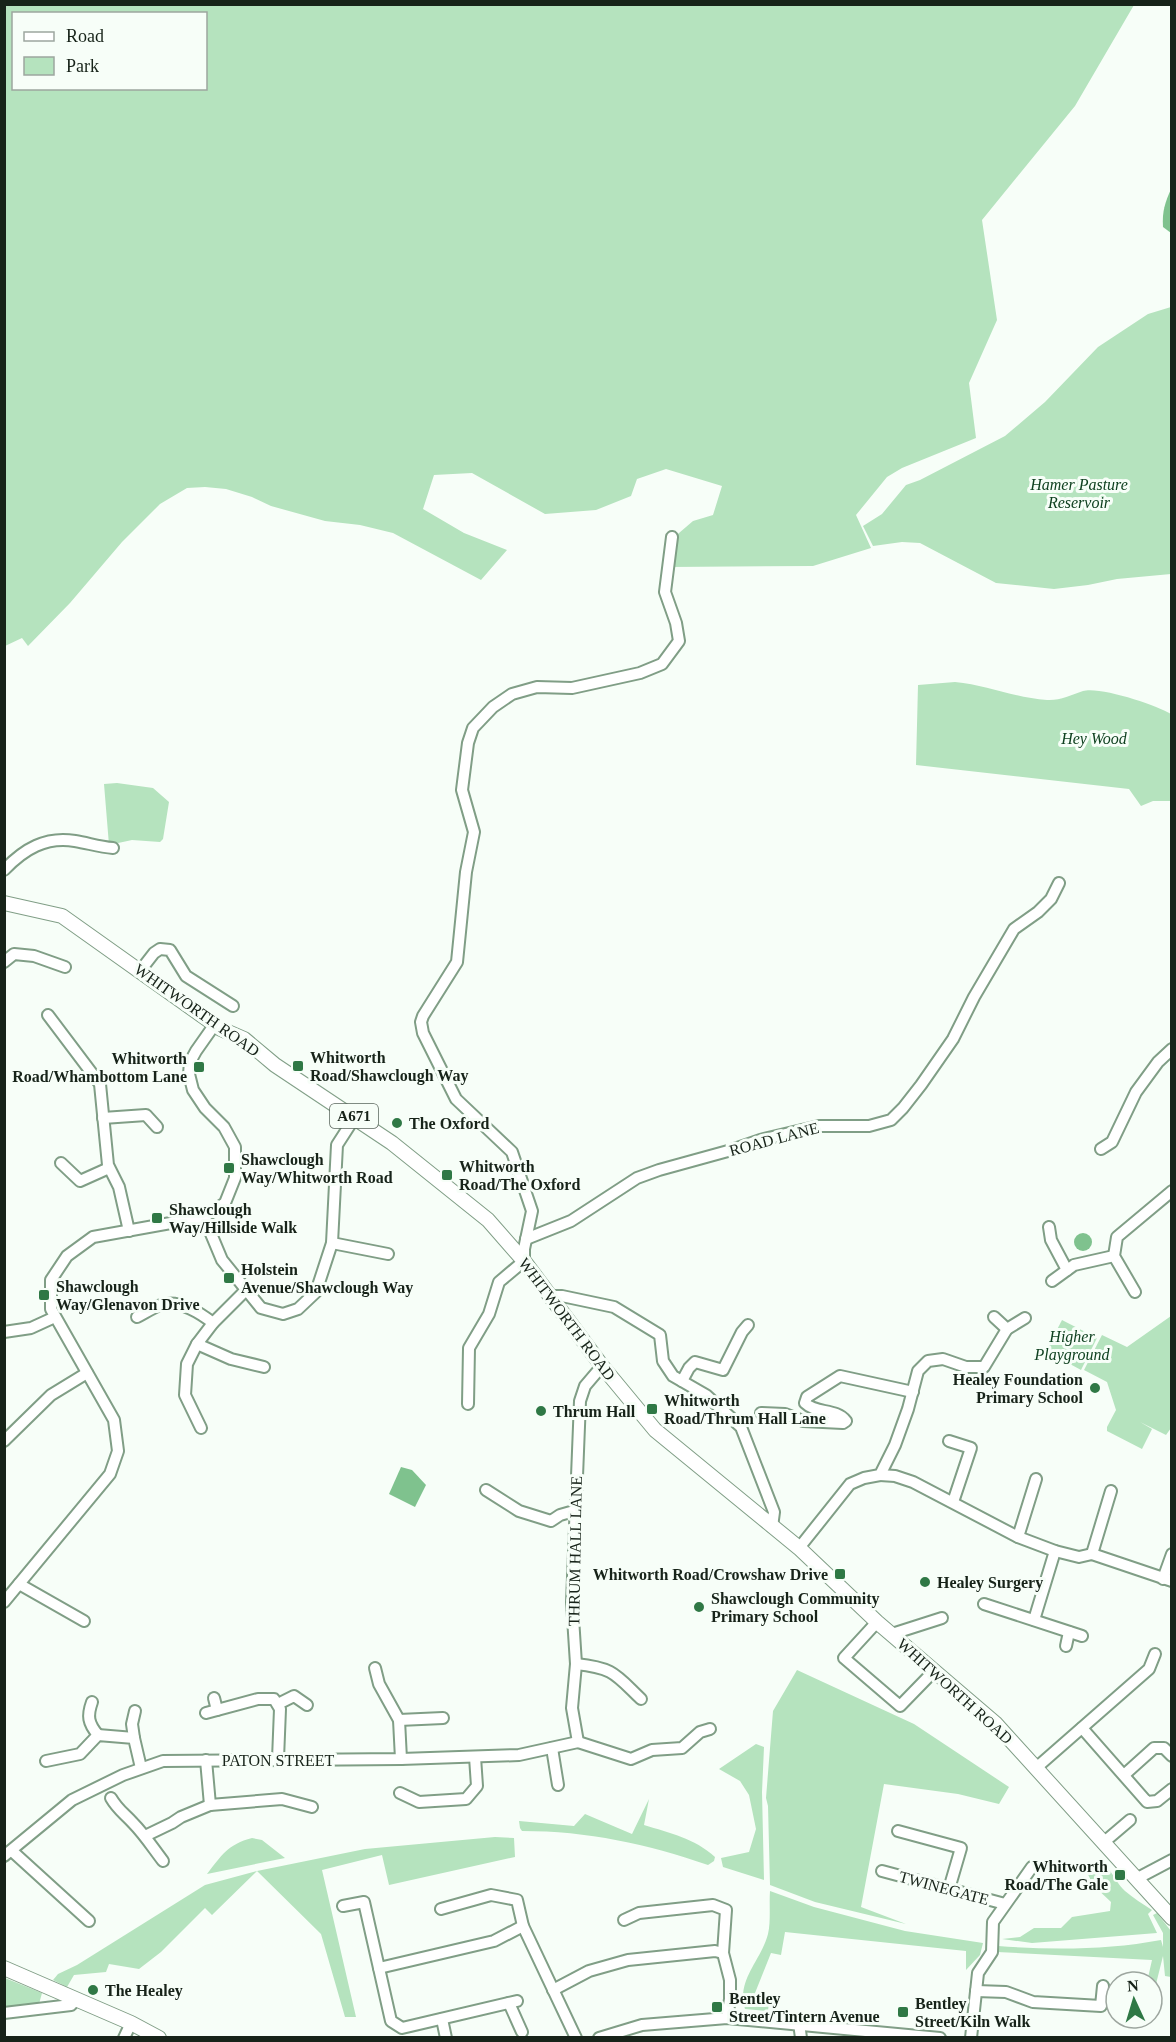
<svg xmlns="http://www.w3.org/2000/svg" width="1176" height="2042" font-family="Georgia,serif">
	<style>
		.green { fill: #b5e3be; fill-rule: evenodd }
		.water { fill: #7fc28e }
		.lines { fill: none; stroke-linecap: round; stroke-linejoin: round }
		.minor-casing { stroke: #809e86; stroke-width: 14 }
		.major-casing { stroke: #809e86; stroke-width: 16 }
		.minor { stroke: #fff; stroke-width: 10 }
		.major { stroke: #fff; stroke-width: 14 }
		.poi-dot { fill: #2f7845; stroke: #f7fef8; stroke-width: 2 }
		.labels { text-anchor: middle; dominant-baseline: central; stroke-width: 6; stroke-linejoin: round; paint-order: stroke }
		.shield { fill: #f7fef8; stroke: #5a655c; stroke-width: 1.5 }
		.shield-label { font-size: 15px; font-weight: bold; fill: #172319 }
		.park-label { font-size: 16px; font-style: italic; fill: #0f4120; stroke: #f7fef8 }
		.street-label { font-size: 16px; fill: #172319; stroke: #f7fef8 }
		.poi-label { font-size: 16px; font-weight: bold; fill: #172319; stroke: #f7fef8; text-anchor: start }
	</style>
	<rect width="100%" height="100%" fill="#f7fef8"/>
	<g class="green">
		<path d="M4,5H1134L1075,106L982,220L997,320L969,383L976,438L902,468L887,477L856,515L871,548L813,566L669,567L672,539L693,521L713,515L722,486L666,469L637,479L631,496L596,510L545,514L472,473L434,475L423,509L464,533L507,550L481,580L393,533L360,525L325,521L271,506L252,497L226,489L205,487L187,488L160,504L122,542L70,603L28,646L22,638L5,646ZM14,14H206V88H14Z"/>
		<polygon points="1171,307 1171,574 1117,579 1088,585 1054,589 996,583 920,543 902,542 873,546 863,526 882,514 906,485 920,480 1005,436 1045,402 1098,347 1148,314"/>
		<path d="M955,682C987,685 1015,698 1047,700C1059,701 1071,695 1083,691C1099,686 1157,705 1171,714V801H1153L1141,806L1129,789L916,765L918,685Z"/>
		<polygon points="117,783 153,788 169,802 163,839 160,842 132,840 109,845 104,784"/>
		<polygon points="1171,1316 1171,1428 1166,1435 1140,1422 1152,1429 1142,1449 1107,1431 1107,1427 1116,1410 1107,1382 1084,1370 1102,1335 1127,1347"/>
		<polygon points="1062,1320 1097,1338 1081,1370 1046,1351"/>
		<polygon points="797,1670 914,1724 1009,1787 999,1804 958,1794 884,1784 861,1907 906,1924 815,1902 770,1885 768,1806 766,1798 773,1711"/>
		<polygon points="756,1744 764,1747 762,1792 764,1880 723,1867 721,1858 749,1852 756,1829 749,1795 740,1781 719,1769"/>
		<path d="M649,1799L644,1825C670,1833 694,1838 715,1857L714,1861L708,1865C647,1844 588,1831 522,1831L520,1828L519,1821L574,1826L585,1814L632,1834Z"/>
		<polygon points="495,1837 514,1838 515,1857 389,1885 382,1855 322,1870 356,2017 345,2017 321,1934 257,1871 212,1915 205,1908 161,1952 139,1969 109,1964 106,1972 74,1975 67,1987 53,1980 58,1974 77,1965 205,1885 257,1871 365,1849"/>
		<path d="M252,1838L262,1840L285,1858L207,1874C221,1856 228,1844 252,1838Z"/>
		<path d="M1096,1861C1113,1867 1112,1879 1125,1891C1133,1898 1143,1904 1152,1910L1148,1914L1157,1933L1032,1943L1002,1939L1020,1937L1034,1928H1061L1072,1917L1110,1911L1111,1902L1093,1885L1085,1868Z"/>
		<path d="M770,1891L814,1907L905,1931L983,1943L980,1955L966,1970V1951L785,1932L781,1955L771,1953L755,1993L757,2001L769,2002L768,2011L745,2009C736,1980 761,1961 768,1934C771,1921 769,1904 770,1891Z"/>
		<path d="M1157,1913L1171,1931V1977L1165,1976L1163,1956L1156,1984L1152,1988V1982H1147L1152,1960L997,1952L998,1946C1052,1950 1108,1950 1161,1940L1163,1947V1933L1153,1915Z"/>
		<polygon points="5,1978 42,1993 39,2004 5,2010"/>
	</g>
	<g class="water">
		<path d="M1171,189V233L1163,227C1162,211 1165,203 1171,189Z"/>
		<circle cx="1083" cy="1242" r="9"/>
		<polygon points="401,1467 412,1470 426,1485 415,1507 389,1494"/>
	</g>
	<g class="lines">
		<g class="minor-casing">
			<g id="minor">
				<path d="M4,870C24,849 46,836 75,841C88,843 99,847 113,848"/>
				<polyline points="4,962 14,954 34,956 65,967"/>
				<polyline points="140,971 154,953 160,949 170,950 186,976 233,1006"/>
				<polyline points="48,1015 100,1084 108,1165 119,1187 129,1231"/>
				<polyline points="103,1118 146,1115 157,1127"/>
				<polyline points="1101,1149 1112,1142 1136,1092 1158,1062 1172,1049"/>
				<polyline points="61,1163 80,1181 109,1168"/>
				<polyline points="204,1217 222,1260 261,1308 283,1314 298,1309 316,1292 332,1243 337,1145 355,1117"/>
				<polyline points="1049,1227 1051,1240 1067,1270"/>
				<polyline points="526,1239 571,1221 637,1178 659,1170 728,1151 760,1140 819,1126 869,1126 891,1120 903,1108 921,1085 953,1039 974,997 1014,929 1038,912 1051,899 1059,883"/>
				<polyline points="332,1243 388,1254"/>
				<polyline points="1052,1281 1074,1265 1114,1256"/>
				<polyline points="1135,1292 1114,1256 1117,1237 1172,1191"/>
				<polyline points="551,1296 562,1296 614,1307 660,1335 663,1361 673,1376 706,1395 741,1427 774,1512 772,1527"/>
				<path d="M137,1317C145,1313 155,1306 164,1304C182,1301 200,1313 213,1323"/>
				<polyline points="994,1317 1007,1329"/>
				<polyline points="4,1332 31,1328 55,1317"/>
				<polyline points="197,1344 231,1359 264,1367"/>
				<polyline points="682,1381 689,1368 695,1362 723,1370 742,1332 748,1325"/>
				<polyline points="468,1404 469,1348 489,1314 499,1282 524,1261 524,1249 532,1211 512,1152 456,1099 423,1033 421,1022 423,1016 457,962 466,872 474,832 462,790 468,743 473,728 493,707 512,694 537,687 572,688 640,673 662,664 679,641 676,623 665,592 672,537"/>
				<path d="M761,1413L785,1414L803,1421L843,1423L846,1421C836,1408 816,1414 805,1403L807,1397L840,1376L913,1392"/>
				<polyline points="201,1428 185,1395 187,1364 197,1344 213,1323 246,1290"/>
				<polyline points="4,1441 51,1395 87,1373"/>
				<polyline points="949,1441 971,1448 953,1502"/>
				<polyline points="880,1475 895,1476 913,1482 1018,1537 1055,1551 1079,1557 1092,1554 1172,1581"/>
				<polyline points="486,1490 519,1511 551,1521 560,1515 574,1511"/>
				<polyline points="1018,1537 1036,1479"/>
				<polyline points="799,1548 850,1484 864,1478 880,1475 895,1445 908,1409 918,1371 928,1361 943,1359 966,1367 984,1367 1007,1329 1025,1318"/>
				<polyline points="1092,1554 1111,1491"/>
				<polyline points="1163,1579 1172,1554"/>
				<polyline points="19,1584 84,1621"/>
				<polyline points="4,1602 110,1474 118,1451 114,1420 51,1309 51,1280 67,1256 93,1237 204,1217 225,1203 235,1178 235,1147 224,1127 205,1108 193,1090 189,1074 190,1062 196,1051 215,1024"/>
				<polyline points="984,1604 1082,1636"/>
				<polyline points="1034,1620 1055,1551"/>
				<polyline points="877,1622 844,1658 900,1706 934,1671"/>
				<polyline points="892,1634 942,1618"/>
				<polyline points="1066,1646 1069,1632"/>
				<path d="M576,1664C614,1668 615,1674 641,1699"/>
				<polyline points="375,1668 379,1684 399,1720 401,1759"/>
				<polyline points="214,1698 217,1710"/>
				<path d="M92,1702C87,1716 88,1723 98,1735"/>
				<polyline points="278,1704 294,1696 307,1705"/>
				<polyline points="206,1713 258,1699 274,1699 280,1709 278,1759"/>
				<polyline points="399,1720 443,1718"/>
				<polyline points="1082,1728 1147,1802 1157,1801 1172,1789"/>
				<polyline points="134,1738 132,1724 135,1711"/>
				<polyline points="578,1742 572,1708 576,1664 572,1602 580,1401 585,1386 602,1366"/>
				<polyline points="578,1742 631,1759 652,1750 682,1748 700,1732 710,1729"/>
				<polyline points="552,1748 558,1785"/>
				<polyline points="206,1760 210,1805"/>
				<polyline points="46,1761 80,1754 98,1735 134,1738 141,1768"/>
				<polyline points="1036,1768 1149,1669 1155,1654"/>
				<polyline points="1124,1775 1154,1748 1164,1748 1172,1756"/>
				<polyline points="400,1793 419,1802 466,1799 477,1786 475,1757"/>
				<path d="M111,1798C118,1810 124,1813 133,1823C144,1834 153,1848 163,1861"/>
				<polyline points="898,1831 961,1848 949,1889"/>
				<polyline points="145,1836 172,1823 181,1817 210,1805 282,1799 312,1807"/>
				<polyline points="1103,1843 1130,1820"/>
				<polyline points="12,1851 89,1921"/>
				<polyline points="4,1856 72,1800 123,1775 163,1761 401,1759 519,1755 578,1742"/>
				<polyline points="882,1871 1005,1904"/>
				<polyline points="1136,1879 1172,1860"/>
				<polyline points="343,1906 364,1902 391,2021 402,2028 517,2001"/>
				<polyline points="441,1909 491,1895 517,1900 523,1926 576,2038"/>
				<polyline points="624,1920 639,1913 713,1905 726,1910 723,1953 730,1980 730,1999 727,2018"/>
				<polyline points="379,1968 494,1941 523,1926"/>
				<polyline points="553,1990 589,1971 628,1960 715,1951 723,1953"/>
				<polyline points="976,1991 1006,1992 1033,2002 1101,2006 1103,1986"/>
				<polyline points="509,2003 522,2032"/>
				<polyline points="4,2013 71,2005 76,1999"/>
				<polyline points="442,2019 446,2038"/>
				<polyline points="799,2023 801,2038"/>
				<polyline points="124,2038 131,2023"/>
				<polyline points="599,2038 642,2025 727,2018 940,2038"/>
				<polyline points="971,2038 978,1973 992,1952 993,1922 1032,1867"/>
			</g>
		</g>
		<g class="major-casing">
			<g id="major">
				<polyline points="4,903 62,916 221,1029 244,1039 275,1065 392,1143 488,1220 524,1261 602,1366 655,1430 799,1548 877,1622 995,1723 1172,1918"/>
				<polyline points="4,1968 131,2023 159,2038"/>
			</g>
		</g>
		<use href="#minor" class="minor"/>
		<use href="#major" class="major"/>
	</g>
	<g class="poi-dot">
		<rect x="292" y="1060" width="12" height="12" rx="3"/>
		<rect x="193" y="1061" width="12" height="12" rx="3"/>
		<circle cx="397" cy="1123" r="6"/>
		<rect x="223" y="1162" width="12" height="12" rx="3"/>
		<rect x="441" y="1169" width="12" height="12" rx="3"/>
		<rect x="151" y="1212" width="12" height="12" rx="3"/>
		<rect x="223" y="1272" width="12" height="12" rx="3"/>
		<rect x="38" y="1289" width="12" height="12" rx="3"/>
		<circle cx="1095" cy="1388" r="6"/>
		<rect x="646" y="1403" width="12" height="12" rx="3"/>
		<circle cx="541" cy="1411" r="6"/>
		<rect x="834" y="1568" width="12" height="12" rx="3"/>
		<circle cx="925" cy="1582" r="6"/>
		<circle cx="699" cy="1607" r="6"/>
		<rect x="1114" y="1869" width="12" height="12" rx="3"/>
		<circle cx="93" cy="1990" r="6"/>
		<rect x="711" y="2001" width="12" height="12" rx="3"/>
		<rect x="897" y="2006" width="12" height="12" rx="3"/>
	</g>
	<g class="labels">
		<rect class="shield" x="330" y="1104" width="48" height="24" rx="4.5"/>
		<g class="shield-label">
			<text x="354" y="1116">A671</text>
		</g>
		<g class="park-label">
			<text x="1079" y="484">Hamer Pasture<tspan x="1079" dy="18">Reservoir</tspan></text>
			<text x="1094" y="738">Hey Wood</text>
			<text x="1072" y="1336">Higher<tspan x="1072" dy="18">Playground</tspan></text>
		</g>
		<g class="street-label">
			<text transform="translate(197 1010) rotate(35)">WHITWORTH ROAD</text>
			<text transform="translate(774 1139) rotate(-15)">ROAD LANE</text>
			<text transform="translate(567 1319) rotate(53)">WHITWORTH ROAD</text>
			<text transform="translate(575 1551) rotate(-89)">THRUM HALL LANE</text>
			<text transform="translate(955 1691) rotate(42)">WHITWORTH ROAD</text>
			<text x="278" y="1760">PATON STREET</text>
			<text transform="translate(944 1888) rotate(15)">TWINEGATE</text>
		</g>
		<g class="poi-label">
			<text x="310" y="1057">Whitworth<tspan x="310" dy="18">Road/Shawclough Way</tspan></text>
			<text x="187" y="1058" text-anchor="end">Whitworth<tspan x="187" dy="18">Road/Whambottom Lane</tspan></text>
			<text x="409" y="1123">The Oxford</text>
			<text x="241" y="1159">Shawclough<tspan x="241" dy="18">Way/Whitworth Road</tspan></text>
			<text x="459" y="1166">Whitworth<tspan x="459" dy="18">Road/The Oxford</tspan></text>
			<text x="169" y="1209">Shawclough<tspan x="169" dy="18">Way/Hillside Walk</tspan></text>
			<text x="241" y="1269">Holstein<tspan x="241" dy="18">Avenue/Shawclough Way</tspan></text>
			<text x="56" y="1286">Shawclough<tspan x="56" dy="18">Way/Glenavon Drive</tspan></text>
			<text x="1083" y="1379" text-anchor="end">Healey Foundation<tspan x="1083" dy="18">Primary School</tspan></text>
			<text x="664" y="1400">Whitworth<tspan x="664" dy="18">Road/Thrum Hall Lane</tspan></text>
			<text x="553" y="1411">Thrum Hall</text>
			<text x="828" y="1574" text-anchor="end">Whitworth Road/Crowshaw Drive</text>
			<text x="937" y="1582">Healey Surgery</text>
			<text x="711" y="1598">Shawclough Community<tspan x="711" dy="18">Primary School</tspan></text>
			<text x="1108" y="1866" text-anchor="end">Whitworth<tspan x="1108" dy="18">Road/The Gale</tspan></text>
			<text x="105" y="1990">The Healey</text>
			<text x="729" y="1998">Bentley<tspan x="729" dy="18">Street/Tintern Avenue</tspan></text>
			<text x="915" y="2003">Bentley<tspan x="915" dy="18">Street/Kiln Walk</tspan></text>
		</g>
	</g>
	<rect width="1176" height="2042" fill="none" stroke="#172319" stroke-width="12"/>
	<rect x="12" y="12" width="195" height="78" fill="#f7fef8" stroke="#9da69f" stroke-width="1.5"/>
	<rect x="24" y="32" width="30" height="9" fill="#ffffff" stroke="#9da69f" stroke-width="1.5"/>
	<text x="66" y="42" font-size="18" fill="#172319">Road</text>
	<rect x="24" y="57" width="30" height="18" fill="#b5e3be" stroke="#9da69f" stroke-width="1.5"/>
	<text x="66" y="72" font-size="18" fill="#172319">Park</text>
	<g transform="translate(1134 2000) rotate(356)"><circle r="28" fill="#f7fef8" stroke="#9da69f" stroke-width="1.5"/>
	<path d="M0-4.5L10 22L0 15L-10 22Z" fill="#2f7845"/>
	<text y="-9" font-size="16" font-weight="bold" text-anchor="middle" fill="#172319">N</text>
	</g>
</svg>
